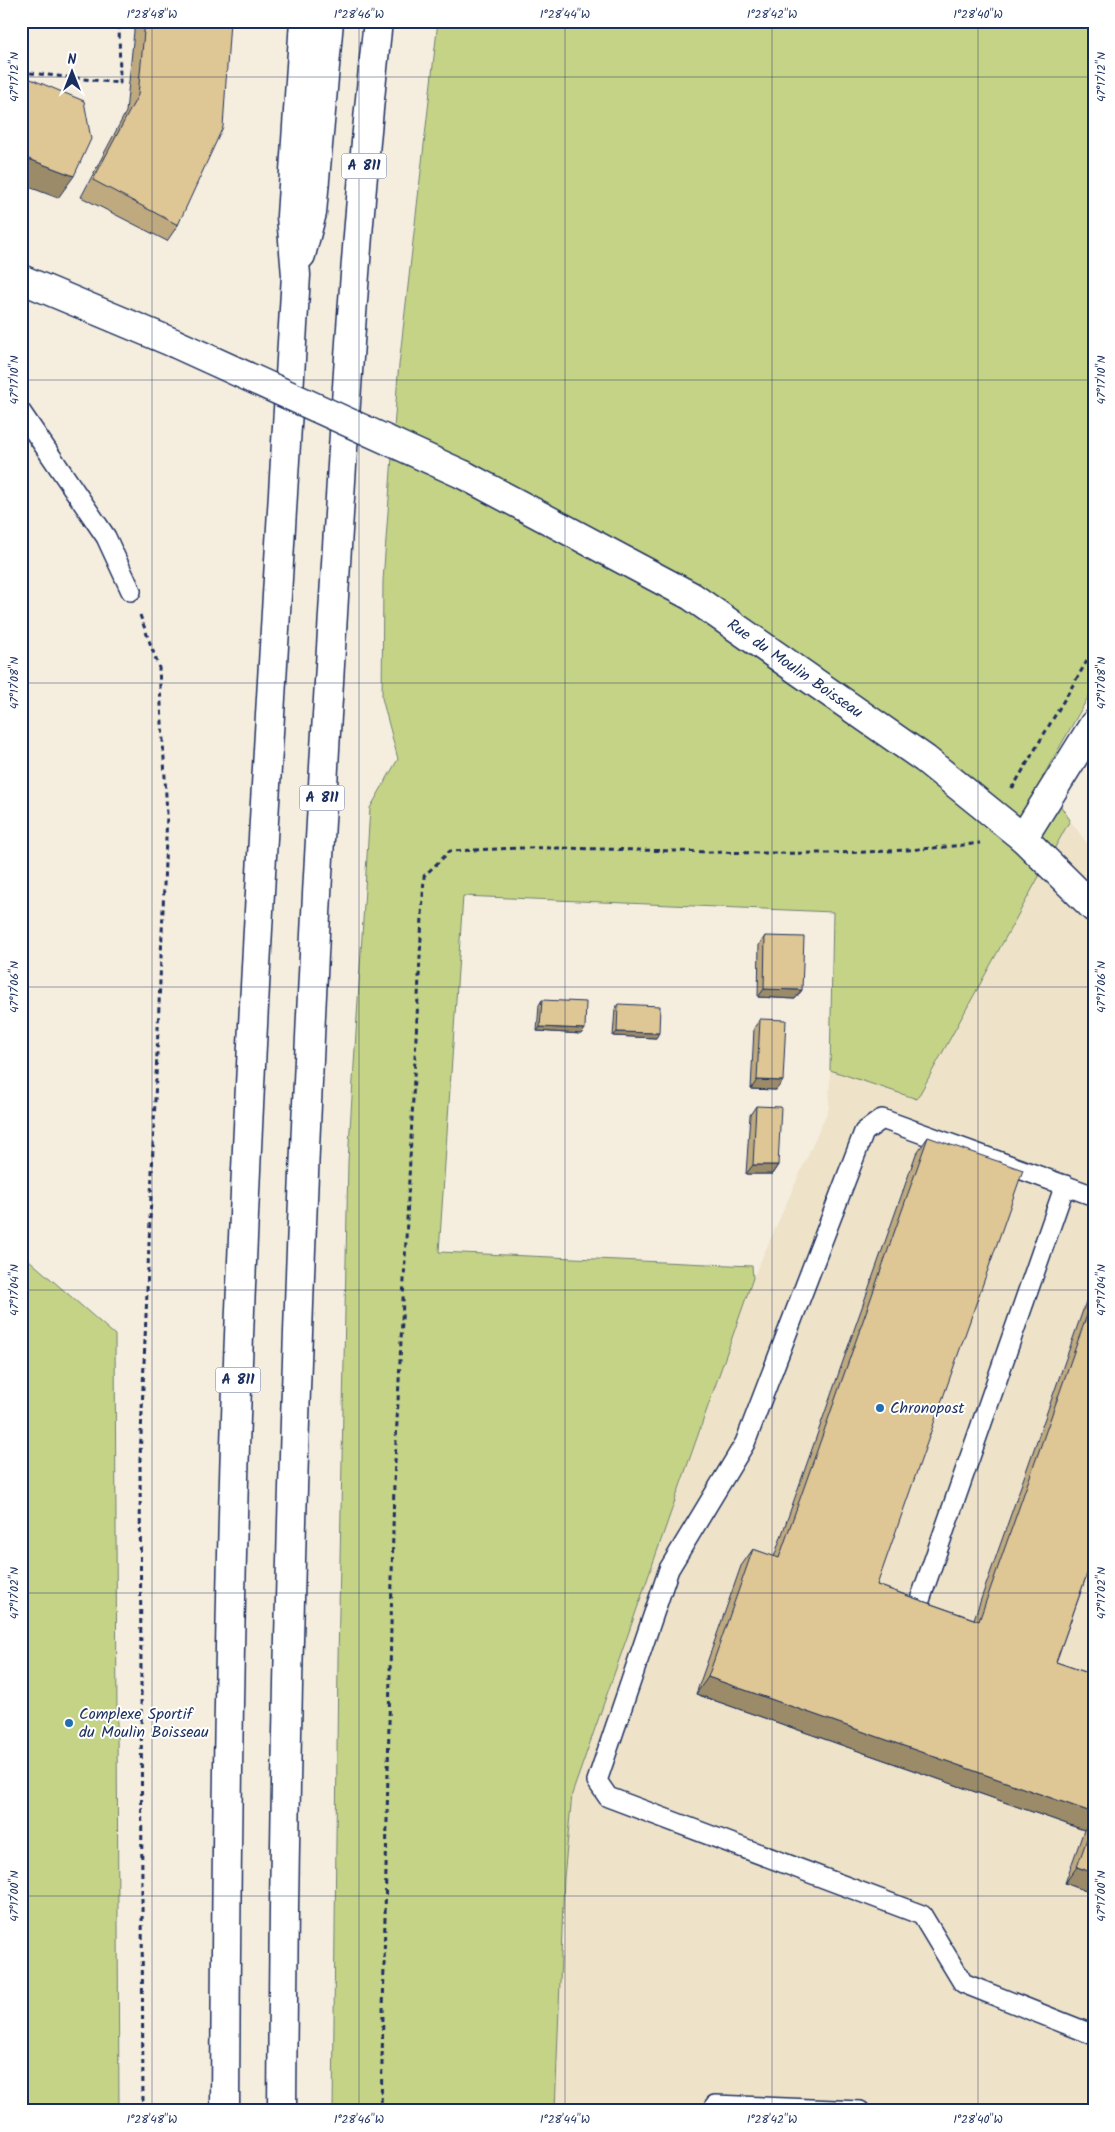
<svg xmlns="http://www.w3.org/2000/svg" width="1115" height="2132" font-family="Kalam,sans-serif">
	<style>
		.built { fill: #eee2c9 }
		.green { fill: #c5d387; stroke: #708172 }
		.lines { fill: none; stroke-linecap: round; stroke-linejoin: round }
		.lane-casing { stroke: #1b2f5e; stroke-width: 22 }
		.street-casing { stroke: #1b2f5e; stroke-width: 31 }
		.highway-casing { stroke: #1b2f5e; stroke-width: 31 }
		.path { stroke: #1b2f5e; stroke-width: 3; stroke-dasharray: 5 4; stroke-linecap: butt }
		.lane { stroke: #fff; stroke-width: 19 }
		.street { stroke: #fff; stroke-width: 28 }
		.highway { stroke: #fff; stroke-width: 28 }
		.street-bridge-casing { stroke: #1b2f5e; stroke-width: 31; stroke-linecap: butt }
		.street-bridge { stroke: #fff; stroke-width: 28 }
		.wall { fill: #bfaa80; stroke: #1b2f5e }
		.shaded-wall { fill: #9b8b68; stroke: #1b2f5e }
		.building { fill: #dec695; stroke: #1b2f5e }
		.ticks { fill: none; stroke: #1b2f5e; stroke-width: 1; stroke-opacity: 0.45 }
		.poi-dot { fill: #1f6fb2; stroke: #fff; stroke-width: 2 }
		.labels { text-anchor: middle; dominant-baseline: central; stroke-width: 4; stroke-linejoin: round; paint-order: stroke }
		.shield { fill: #fff; stroke: #5f6d8e; stroke-width: 1 }
		.shield-label { font-size: 15px; font-weight: bold; fill: #1b2f5e }
		.street-label { font-size: 16px; fill: #1b2f5e; stroke: #fff }
		.poi-label { font-size: 16px; fill: #1b2f5e; stroke: #fff; text-anchor: start }
		.neatline { fill: none; stroke: #1b2f5e; stroke-width: 2 }
		.ticks-label { font-size: 12px; text-anchor: middle; fill: #1b2f5e }
	</style>
	<rect width="100%" height="100%" fill="#f5eedf"/>
	<filter id="ink" filterUnits="userSpaceOnUse"><feTurbulence type="fractalNoise" baseFrequency=".02" numOctaves="2"/><feDisplacementMap in="SourceGraphic" scale="10" xChannelSelector="R" yChannelSelector="G"/><feConvolveMatrix kernelMatrix="1 2 1 2 8 2 1 2 1" color-interpolation-filters="sRGB"/></filter>
	<g filter="url(#ink)">
		<polygon class="built" points="1070,820 1094,853 1094,2111 555,2111 564,1878 572,1794 753,1278 829,1108 830,1070 917,1099"/>
		<g class="green">
			<polygon points="438,21 1094,21 1094,687 1042,778 1070,820 917,1099 830,1070 833,912 463,896 439,1252 752,1266 753,1278 572,1794 564,1878 555,2111 333,2111 338,1660 348,1161 370,808 398,759 382,698 383,581 398,374"/>
			<polygon points="21,1253 115,1335 119,2111 21,2111"/>
		</g>
		<g class="lines">
			<g class="lane-casing">
				<g id="lane">
					<polyline points="21,412 106,537 131,591"/>
					<polyline points="1094,1196 882,1119 864,1132 745,1443 669,1569 597,1781 608,1797 922,1915 963,1983 1094,2035"/>
					<polyline points="920,1600 1065,1185"/>
					<polyline points="715,2111 715,2105 860,2111"/>
				</g>
			</g>
			<g class="street-casing">
				<g id="street">
					<polyline points="21,279 174,343"/>
					<path id="s1" d="M464,475L691,596L925,759L1023,838L1094,908"/>
					<polyline points="1023,838 1094,724"/>
				</g>
			</g>
			<g class="highway-casing">
				<g id="highway">
					<polyline points="301,255 312,213 329,21"/>
					<path d="M225,2111C226,1889 228,1667 235,1446C248,1055 273,665 296,275L291,216L304,21"/>
					<path d="M282,2111C285,1634 300,1158 329,682C342,462 354,241 378,21"/>
				</g>
			</g>
			<g class="path">
				<polyline points="21,72 120,83 119,21"/>
				<polyline points="140,615 159,668 167,814 140,1459 143,2111"/>
				<polyline points="1011,786 1013,787 1094,649"/>
				<path d="M381,2111L394,1482L424,876L450,851C484,850 518,847 552,848C694,850 839,861 980,843"/>
			</g>
			<use href="#lane" class="lane"/>
			<use href="#street" class="street"/>
			<use href="#highway" class="highway"/>
			<g class="street-bridge-casing">
				<polyline id="street-bridge" points="174,343 464,475"/>
			</g>
			<use href="#street-bridge" class="street-bridge"/>
		</g>
		<g class="wall">
			<polygon points="135,21 230,21 178,225 167,241 81,197 126,112"/>
			<polygon points="765,936 802,990 795,999 758,997 759,945"/>
			<polygon points="542,1000 585,1029 581,1034 537,1031 539,1005"/>
			<polygon points="618,1004 656,1038 613,1036 615,1009"/>
			<polygon points="760,1019 776,1090 751,1089 754,1028"/>
			<polygon points="756,1106 778,1165 772,1174 746,1174 750,1115"/>
			<polygon points="928,1137 877,1585 974,1619 1094,1279 1094,1554 1056,1662 1094,1675 1094,1894 1065,1883 1084,1830 696,1694 741,1566 753,1549 774,1557 916,1154"/>
		</g>
		<g class="shaded-wall">
			<polygon points="21,156 74,176 58,198 21,184"/>
			<polygon points="764,989 802,990 795,999 758,997"/>
			<polygon points="540,1027 585,1029 581,1034 537,1031"/>
			<polygon points="617,1032 659,1033 656,1038 613,1036"/>
			<polygon points="757,1080 783,1081 776,1090 751,1089"/>
			<polygon points="753,1165 778,1165 772,1174 746,1174"/>
			<polygon points="708,1677 1094,1813 1094,1816 1084,1830 696,1694"/>
			<polygon points="1077,1867 1094,1873 1094,1894 1065,1883"/>
		</g>
		<g class="building">
			<polygon points="145,21 230,21 223,127 178,225 93,180 138,95"/>
			<polygon points="21,75 84,101 91,139 74,176 21,156"/>
			<polygon points="765,936 804,937 802,990 764,989"/>
			<polygon points="542,1000 586,1002 585,1029 540,1027"/>
			<polygon points="618,1004 660,1006 659,1033 617,1032"/>
			<polygon points="760,1019 786,1020 783,1081 757,1080"/>
			<polygon points="756,1106 781,1107 778,1165 753,1165"/>
			<polygon points="928,1137 1023,1170 877,1585 979,1621 1094,1295 1094,1554 1056,1662 1094,1675 1094,1813 708,1677 753,1549 779,1558"/>
			<polygon points="1094,1819 1094,1873 1077,1867"/>
		</g>
	</g>
	<path class="ticks" d="M152,21V2111M359,21V2111M565,21V2111M772,21V2111M978,21V2111M21,77H1094M21,380H1094M21,683H1094M21,987H1094M21,1290H1094M21,1593H1094M21,1896H1094"/>
	<g class="poi-dot">
		<circle cx="880" cy="1408" r="5"/>
		<circle cx="69" cy="1723" r="5"/>
	</g>
	<g class="labels">
		<g class="shield">
			<rect x="341.5" y="153.5" width="45" height="25" rx="4"/>
			<rect x="299.5" y="785.5" width="45" height="25" rx="4"/>
			<rect x="215.5" y="1367.5" width="45" height="25" rx="4"/>
		</g>
		<g class="shield-label">
			<text x="364" y="166">A 811</text>
			<text x="322" y="798">A 811</text>
			<text x="238" y="1380">A 811</text>
		</g>
		<g class="street-label">
			<text stroke="none"><textPath href="#s1" startOffset="384">Rue du Moulin Boisseau</textPath></text>
		</g>
		<g class="poi-label">
			<text x="890" y="1408">Chronopost</text>
			<text x="79" y="1714">Complexe Sportif<tspan x="79" dy="18">du Moulin Boisseau</tspan></text>
		</g>
	</g>
	<rect width="1115" height="2132" fill="none" stroke="#fff" stroke-width="55"/>
	<g transform="translate(72 72)" stroke="#ffffff" stroke-width="4" paint-order="stroke">
	<path d="M0-4L9 19L0 12L-9 19Z" fill="#1b2f5e"/>
	<text y="-8" font-size="14" font-weight="bold" text-anchor="middle" fill="#1b2f5e">N</text>
	</g>
	<rect x="28" y="28" width="1060" height="2076" class="neatline"/>
	<g class="ticks-label">
		<text x="152" y="18">1°28'48"W</text>
		<text x="359" y="18">1°28'46"W</text>
		<text x="565" y="18">1°28'44"W</text>
		<text x="772" y="18">1°28'42"W</text>
		<text x="978" y="18">1°28'40"W</text>
		<text transform="translate(14 77) rotate(-90)" y="4">47°17'12"N</text>
		<text transform="translate(1101 77) rotate(-90)" y="4">47°17'12"N</text>
		<text transform="translate(14 380) rotate(-90)" y="4">47°17'10"N</text>
		<text transform="translate(1101 380) rotate(-90)" y="4">47°17'10"N</text>
		<text transform="translate(14 683) rotate(-90)" y="4">47°17'08"N</text>
		<text transform="translate(1101 683) rotate(-90)" y="4">47°17'08"N</text>
		<text transform="translate(14 987) rotate(-90)" y="4">47°17'06"N</text>
		<text transform="translate(1101 987) rotate(-90)" y="4">47°17'06"N</text>
		<text transform="translate(14 1290) rotate(-90)" y="4">47°17'04"N</text>
		<text transform="translate(1101 1290) rotate(-90)" y="4">47°17'04"N</text>
		<text transform="translate(14 1593) rotate(-90)" y="4">47°17'02"N</text>
		<text transform="translate(1101 1593) rotate(-90)" y="4">47°17'02"N</text>
		<text transform="translate(14 1896) rotate(-90)" y="4">47°17'00"N</text>
		<text transform="translate(1101 1896) rotate(-90)" y="4">47°17'00"N</text>
		<text x="152" y="2123">1°28'48"W</text>
		<text x="359" y="2123">1°28'46"W</text>
		<text x="565" y="2123">1°28'44"W</text>
		<text x="772" y="2123">1°28'42"W</text>
		<text x="978" y="2123">1°28'40"W</text>
	</g>
</svg>
